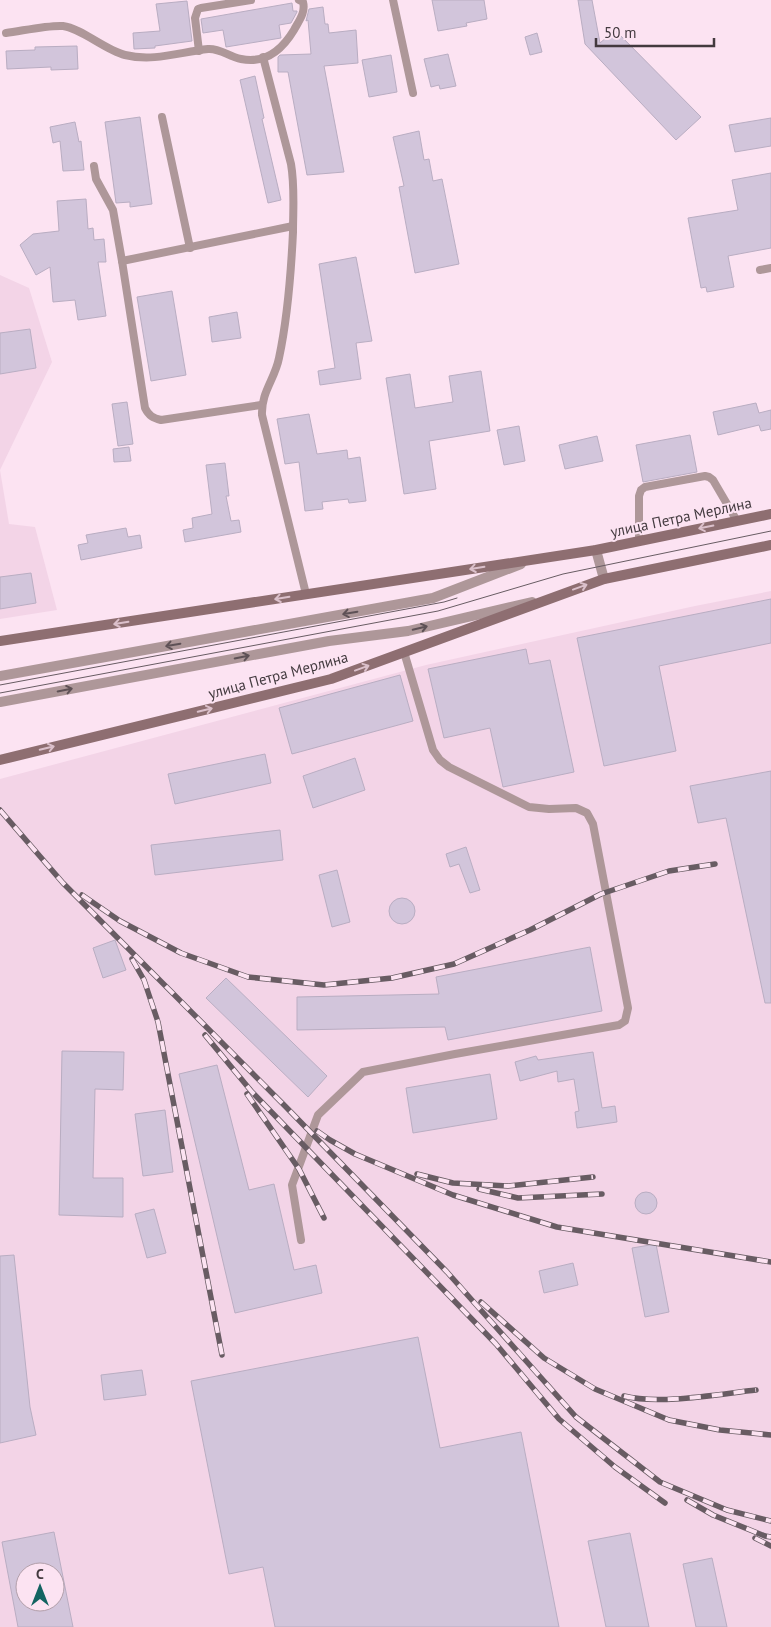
<svg xmlns="http://www.w3.org/2000/svg" width="771" height="1627" font-family="'PT Sans',sans-serif">
	<style>
		.built { fill: #f3d4e7; fill-rule: evenodd }
		.building { fill: #d2c5db; stroke: #b9adc2; fill-rule: evenodd }
		.lines { fill: none; stroke-linecap: round; stroke-linejoin: round }
		.service { stroke: #ae9799; stroke-width: 8 }
		.minor { stroke: #ae9799; stroke-width: 10 }
		.secondary { stroke: #8e6e71; stroke-width: 10 }
		.tram { stroke: #685c63; stroke-width: 1 }
		.rail-casing { stroke: #685c63; stroke-width: 5.5 }
		.rail { stroke: #fce3f2; stroke-width: 4; stroke-dasharray: 11; stroke-linecap: butt }
		.oneway { stroke: #dbc0cb }
		.oneway2 { stroke: #5e5156 }
		.labels { text-anchor: middle; dominant-baseline: central; stroke-width: 4; stroke-linejoin: round; paint-order: stroke }
		.street-label { font-size: 15px; fill: #433a3f; stroke: #fce3f2 }
	</style>
	<rect width="100%" height="100%" fill="#fce3f2"/>
	<g class="built">
		<polygon points="0,275 29,288 52,362 0,470 9,524 35,527 57,610 0,619"/>
		<path d="M771,591V1627H0V779L426,665L695,606ZM25,1572H55V1602H25Z"/>
	</g>
	<g class="building">
		<polygon points="432,0 484,0 487,19 466,23 467,26 438,31"/>
		<polygon points="578,0 592,0 600,43 615,30 701,117 676,140 585,44"/>
		<polygon points="187,1 192,41 155,46 155,48 134,49 133,33 160,31 156,4"/>
		<polygon points="292,3 293,11 297,11 297,12 291,23 279,25 281,38 226,47 223,30 203,33 201,19"/>
		<polygon points="323,7 325,24 328,24 329,33 356,30 358,63 324,66 344,172 307,175 288,72 278,72 278,57 280,55 311,54 308,20 306,21 309,9"/>
		<polygon points="537,33 542,52 530,55 525,37"/>
		<polygon points="77,46 78,69 51,70 51,67 7,69 6,51 35,50 35,47"/>
		<polygon points="448,54 456,86 440,89 439,85 431,87 424,59"/>
		<polygon points="391,55 397,92 369,97 362,60"/>
		<polygon points="255,76 264,118 262,119 281,200 268,203 240,80"/>
		<polygon points="140,117 152,204 130,207 130,202 116,203 105,122"/>
		<polygon points="771,118 771,146 735,152 729,125"/>
		<polygon points="75,122 79,142 81,141 84,170 63,171 60,141 53,143 50,127"/>
		<polygon points="419,131 424,160 429,159 433,181 442,179 459,264 415,273 399,187 404,186 393,137"/>
		<polygon points="771,173 771,248 728,256 734,287 707,292 706,287 701,288 688,218 738,210 732,180"/>
		<polygon points="86,199 88,229 93,228 94,240 104,239 106,262 98,262 106,316 78,320 75,300 53,302 50,267 36,275 20,245 33,234 59,231 57,201"/>
		<polygon points="356,257 372,341 356,343 361,379 320,385 318,371 335,368 319,264"/>
		<polygon points="172,291 186,375 151,381 137,297"/>
		<polygon points="237,312 241,338 212,342 209,317"/>
		<polygon points="30,329 36,368 0,374 0,333"/>
		<polygon points="481,371 490,431 429,441 436,489 404,494 386,378 410,374 415,408 453,402 449,376"/>
		<polygon points="127,402 133,444 118,446 112,404"/>
		<polygon points="756,403 759,413 771,410 771,429 761,431 759,425 718,435 713,412"/>
		<polygon points="309,414 317,454 347,450 348,459 360,457 366,501 349,503 348,499 322,502 323,509 305,511 299,462 285,464 277,419"/>
		<polygon points="519,426 525,461 504,465 497,430"/>
		<polygon points="690,435 697,472 643,482 636,445"/>
		<polygon points="597,436 603,461 565,469 559,445"/>
		<polygon points="129,447 131,461 114,462 113,449"/>
		<polygon points="225,463 229,496 226,496 231,521 239,520 241,532 185,542 183,530 193,528 192,518 212,514 206,465"/>
		<polygon points="126,528 128,537 140,535 142,548 81,560 78,545 88,543 86,535"/>
		<polygon points="31,573 36,603 0,609 0,577"/>
		<polygon points="771,599 771,643 659,666 676,751 604,766 577,638"/>
		<polygon points="526,649 529,664 550,660 574,772 503,787 490,728 444,738 428,669"/>
		<polygon points="400,675 413,721 292,754 279,708"/>
		<polygon points="265,754 271,783 175,804 168,774"/>
		<polygon points="355,758 365,790 313,808 303,776"/>
		<polygon points="771,771 771,1003 765,1003 726,818 698,823 690,786"/>
		<polygon points="280,830 283,860 155,875 151,845"/>
		<polygon points="466,847 480,890 470,893 459,864 450,867 446,854"/>
		<polygon points="337,870 350,922 332,927 319,875"/>
		<circle cx="402" cy="911" r="13"/>
		<polygon points="115,940 126,970 103,978 93,948"/>
		<polygon points="590,947 602,1011 448,1040 445,1027 297,1030 297,997 439,994 436,977"/>
		<polygon points="226,978 327,1076 308,1097 206,998"/>
		<polygon points="62,1051 124,1052 123,1090 95,1089 93,1178 123,1178 123,1217 59,1215"/>
		<polygon points="593,1052 602,1108 615,1106 617,1122 577,1128 575,1112 579,1111 574,1079 558,1082 557,1071 520,1081 515,1062 536,1056 538,1060"/>
		<polygon points="217,1065 249,1190 274,1184 294,1270 316,1265 322,1293 235,1313 179,1074"/>
		<polygon points="490,1074 497,1119 413,1133 406,1088"/>
		<polygon points="165,1110 173,1172 143,1176 135,1114"/>
		<circle cx="646" cy="1203" r="11"/>
		<polygon points="154,1209 166,1253 147,1258 135,1214"/>
		<polygon points="656,1244 669,1312 645,1317 632,1248"/>
		<polygon points="14,1255 30,1407 36,1435 0,1443 0,1256"/>
		<polygon points="573,1263 578,1285 544,1293 539,1271"/>
		<polygon points="418,1337 440,1448 521,1432 559,1627 275,1627 263,1567 229,1574 191,1381"/>
		<polygon points="142,1370 146,1395 104,1400 101,1375"/>
		<path d="M54,1532L73,1627H18L2,1542ZM25,1572H55V1602H25Z"/>
		<polygon points="630,1533 649,1627 606,1627 588,1541"/>
		<polygon points="712,1558 727,1627 696,1627 683,1564"/>
	</g>
	<g class="lines">
		<g class="service">
			<polyline points="393,0 413,93"/>
			<path d="M6,33C22,31 47,25 63,26C81,28 105,50 125,55C154,62 180,52 208,49C220,48 229,57 241,59C265,64 282,50 294,30C298,22 306,13 303,2L299,0"/>
			<polyline points="199,51 195,18 198,9 201,8 251,0"/>
			<path d="M263,57L291,164C295,187 293,209 293,232C291,274 288,316 279,358C275,379 261,392 262,415L306,594"/>
			<polyline points="162,117 190,248"/>
			<polyline points="94,166 96,179 113,210 122,261"/>
			<polyline points="760,270 771,268"/>
			<path d="M261,405L161,420C153,418 149,416 145,408L122,261L293,226"/>
			<polyline points="639,541 639,496 641,490 645,487 705,476 709,477 713,480 737,521"/>
			<polyline points="301,1240 292,1185 318,1115 363,1072 455,1054 619,1025 625,1021 628,1008 593,824 587,813 576,808 549,809 529,807 449,767 440,760 433,750 404,652"/>
		</g>
		<g class="minor">
			<polyline points="596,550 604,579"/>
			<polyline points="0,676 433,598 521,564"/>
			<polyline points="0,702 329,641 408,631 532,602"/>
		</g>
		<g class="secondary">
			<polyline points="0,641 596,550 771,514"/>
			<polyline points="0,760 331,679 604,579 771,545"/>
		</g>
		<g class="tram">
			<polyline points="0,685 444,602 457,598"/>
			<polyline points="0,693 438,611 563,574 771,531"/>
		</g>
		<g class="rail-casing">
			<g id="rail">
				<polyline points="0,810 63,883 285,1106 447,1272 576,1417 660,1482 727,1510 771,1521"/>
				<polyline points="82,895 120,921 181,953 248,977 324,985 392,978 454,964 530,930 601,894 669,871 715,864"/>
				<polyline points="132,959 144,980 158,1022 222,1355"/>
				<polyline points="205,1035 252,1092 496,1344 559,1419 615,1467 665,1503"/>
				<polyline points="247,1094 299,1169 324,1218"/>
				<polyline points="317,1131 330,1140 355,1154 453,1195 557,1227 771,1262"/>
				<polyline points="417,1174 453,1183 508,1186 593,1177"/>
				<polyline points="479,1189 518,1198 602,1194"/>
				<polyline points="481,1302 544,1358 595,1389 669,1420 720,1430 771,1435"/>
				<path d="M624,1396C659,1405 719,1394 756,1390"/>
				<polyline points="687,1500 713,1515 765,1536 771,1537"/>
				<polyline points="755,1538 771,1546"/>
			</g>
		</g>
		<use href="#rail" class="rail"/>
	</g>
	<defs><path id="oneway-shaft" d="M-6 0H5M1.5-3L5.5 0L1.5 3" fill="none" stroke-width="1.6" stroke-linecap="round" stroke-linejoin="round" transform="scale(1.25)"/></defs>
	<g class="oneway">
		<use href="#oneway-shaft" transform="translate(706 527) rotate(169)"/>
		<use href="#oneway-shaft" transform="translate(477 568) rotate(171)"/>
		<use href="#oneway-shaft" transform="translate(580 587) rotate(-20)"/>
		<use href="#oneway-shaft" transform="translate(282 598) rotate(171)"/>
		<use href="#oneway-shaft" transform="translate(121 623) rotate(171)"/>
		<use href="#oneway-shaft" transform="translate(362 668) rotate(-20)"/>
		<use href="#oneway-shaft" transform="translate(205 710) rotate(-14)"/>
		<use href="#oneway-shaft" transform="translate(47 748) rotate(-14)"/>
	</g>
	<g class="oneway2">
		<use href="#oneway-shaft" transform="translate(350 613) rotate(170)"/>
		<use href="#oneway-shaft" transform="translate(420 628) rotate(-13)"/>
		<use href="#oneway-shaft" transform="translate(173 645) rotate(170)"/>
		<use href="#oneway-shaft" transform="translate(242 657) rotate(-11)"/>
		<use href="#oneway-shaft" transform="translate(65 690) rotate(-11)"/>
	</g>
	<g class="labels">
		<g class="street-label">
			<text transform="translate(681 517) rotate(-12)">улица Петра Мерлина</text>
			<text transform="translate(278 675) rotate(-15)">улица Петра Мерлина</text>
		</g>
	</g>
	<g transform="translate(40 1587)"><circle r="24" fill="#fce3f2" stroke="#b29faa"/>
	<path d="M0-4L9 19L0 12L-9 19Z" fill="#136361"/>
	<text y="-8" font-size="14" font-weight="bold" text-anchor="middle" fill="#433a3f">С</text>
	</g>
	<path d="M596 38v8h118v-8" fill="none" stroke="#433a3f" stroke-width="2.5"/>
	<text x="604" y="38" font-size="15" fill="#433a3f" stroke="#fce3f2" stroke-width="4" paint-order="stroke">50 m</text>
</svg>
